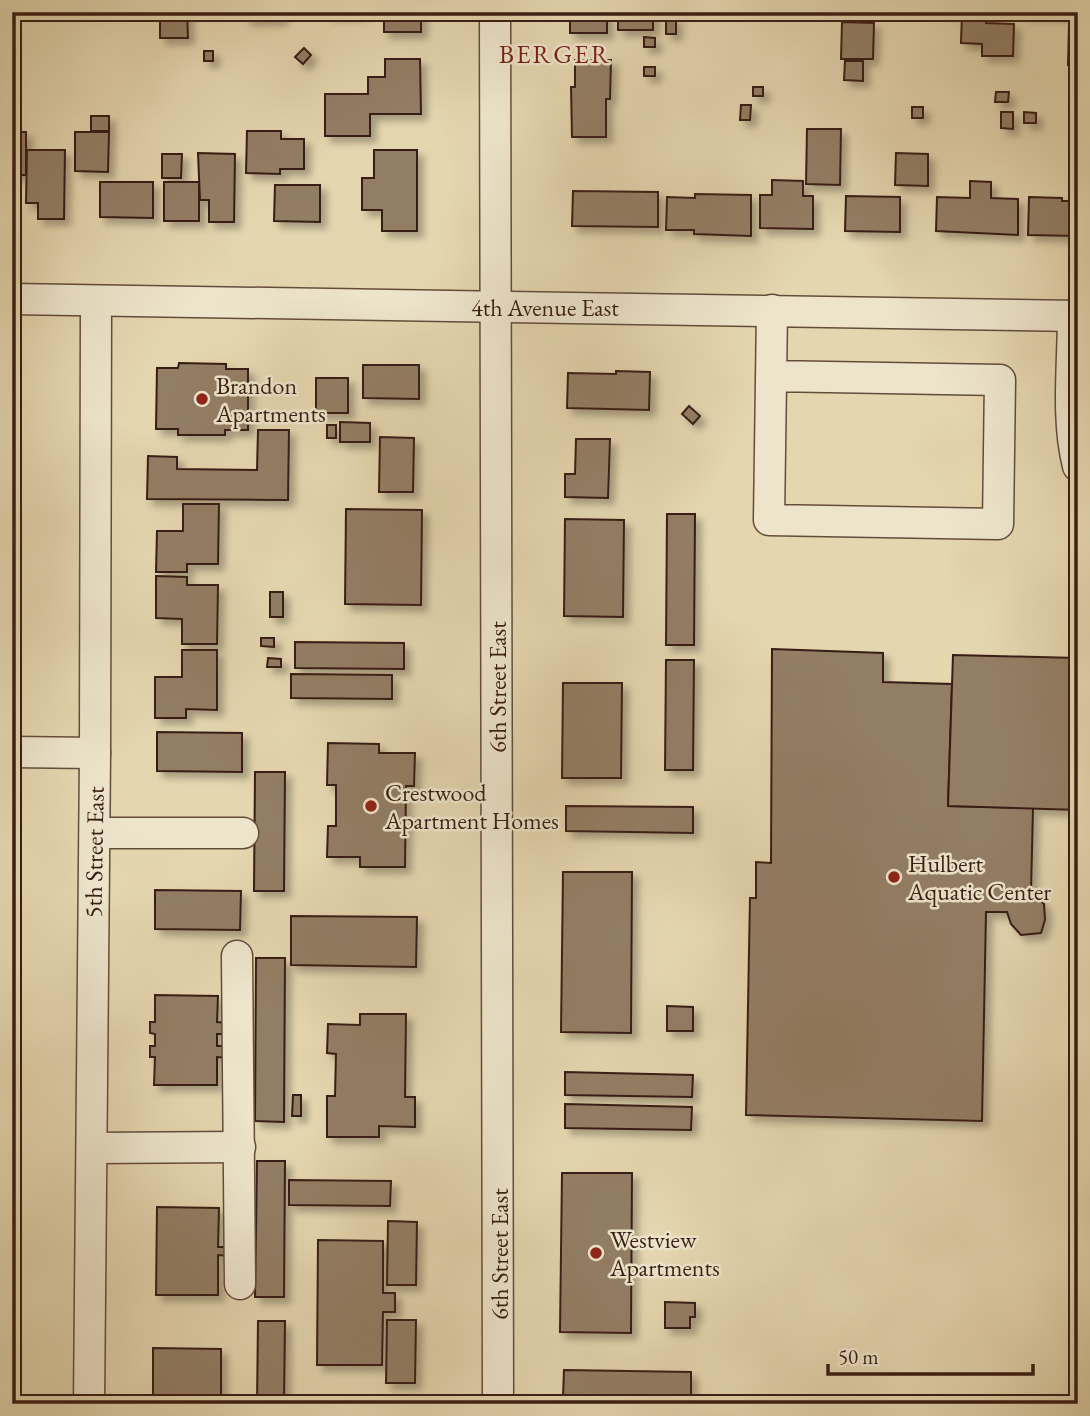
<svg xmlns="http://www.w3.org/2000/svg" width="1090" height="1416" font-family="'EB Garamond',serif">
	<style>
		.building { fill: #927e65; stroke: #391e14; stroke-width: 2; filter: url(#shadow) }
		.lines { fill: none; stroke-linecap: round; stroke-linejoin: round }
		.minor-casing { stroke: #644c3b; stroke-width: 33 }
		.minor { stroke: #ede4cb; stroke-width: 30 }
		.poi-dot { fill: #8f2418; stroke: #ede4cb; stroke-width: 2.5 }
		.labels { text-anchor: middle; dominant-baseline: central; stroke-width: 5; stroke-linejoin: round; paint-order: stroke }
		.street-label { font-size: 24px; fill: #391e14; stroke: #ede4cb }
		.poi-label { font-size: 24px; fill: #391e14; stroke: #ede4cb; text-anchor: start }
		.neighbourhood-label { font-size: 26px; letter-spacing: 2px; fill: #7a1f14; stroke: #ede4cb }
	</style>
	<defs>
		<filter id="shadow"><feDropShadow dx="6" dy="6" stdDeviation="3.5" flood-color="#0004"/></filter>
	</defs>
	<rect width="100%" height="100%" fill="#e4d6af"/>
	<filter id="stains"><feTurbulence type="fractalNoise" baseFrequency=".00286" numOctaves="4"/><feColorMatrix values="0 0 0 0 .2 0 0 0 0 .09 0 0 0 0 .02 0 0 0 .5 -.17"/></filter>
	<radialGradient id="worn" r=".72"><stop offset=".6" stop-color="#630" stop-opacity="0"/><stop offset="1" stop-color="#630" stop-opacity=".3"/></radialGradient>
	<g class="building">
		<polygon points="160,12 187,12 188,38 160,38"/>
		<rect x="245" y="12" width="37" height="7"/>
		<rect x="326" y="12" width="34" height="2"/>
		<rect x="384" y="12" width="37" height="20"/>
		<rect x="570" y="12" width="37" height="21"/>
		<rect x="618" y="12" width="35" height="18"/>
		<polygon points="941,12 986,12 986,23 1014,24 1013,56 982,56 982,44 961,43 962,13"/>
		<polygon points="1023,12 1074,12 1074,15 1023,14"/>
		<polygon points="666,17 676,18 676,34 666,34"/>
		<polygon points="842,22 874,23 873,59 841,59"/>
		<polygon points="1069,25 1078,25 1078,65 1068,65"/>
		<polygon points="644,37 655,38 655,47 644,47"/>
		<polygon points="304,48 311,55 303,64 295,57"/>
		<rect x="204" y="51" width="9" height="10"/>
		<polygon points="385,59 420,59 421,114 370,114 370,136 325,136 325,94 368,94 368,77 385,77"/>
		<polygon points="575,60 611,60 610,99 606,99 606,137 572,137 571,87 575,87"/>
		<polygon points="845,61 863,61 863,81 844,80"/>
		<rect x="644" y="67" width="11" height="9"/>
		<rect x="753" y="87" width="10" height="9"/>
		<polygon points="996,92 1009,92 1008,102 995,102"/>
		<polygon points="741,105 751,105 750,120 740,120"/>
		<rect x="912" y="107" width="11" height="11"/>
		<polygon points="1001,112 1013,112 1013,129 1001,128"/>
		<polygon points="1024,112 1036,113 1036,123 1024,123"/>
		<rect x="91" y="116" width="18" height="15"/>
		<polygon points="807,129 841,129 840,185 806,184"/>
		<polygon points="247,131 281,131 281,139 304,139 304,169 280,169 280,174 246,173"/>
		<rect x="12" y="132" width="14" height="43"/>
		<polygon points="75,132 109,132 108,172 75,171"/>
		<polygon points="27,150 65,150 64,219 38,219 38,203 26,203"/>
		<polygon points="374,150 417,150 417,231 382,231 382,210 362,210 362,178 374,178"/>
		<polygon points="198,153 235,154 234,222 209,222 209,200 200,200"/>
		<polygon points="896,153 928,154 928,186 895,185"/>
		<polygon points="162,154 182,154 181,178 162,178"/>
		<polygon points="772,180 803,181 803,196 813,196 813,229 760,228 760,195 772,195"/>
		<polygon points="970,181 991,182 991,198 1018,199 1018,235 936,231 937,197 970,198"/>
		<polygon points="100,182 153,182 153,218 100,217"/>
		<rect x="164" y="182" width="35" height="39"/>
		<polygon points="275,185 320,185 320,222 274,221"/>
		<polygon points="573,191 658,192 658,227 572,226"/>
		<polygon points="695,194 751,195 751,236 694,234 694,230 666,230 667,197 695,198"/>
		<polygon points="846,196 900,197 900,232 845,231"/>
		<polygon points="1029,197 1062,198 1062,201 1078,201 1078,236 1028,235"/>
		<polygon points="179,363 226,364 226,369 248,369 248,430 225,430 225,435 178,435 178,429 156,429 157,368 178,368"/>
		<polygon points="363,365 419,365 419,399 363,398"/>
		<polygon points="616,371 650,372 649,410 567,408 568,373 616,374"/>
		<rect x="316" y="378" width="32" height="35"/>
		<polygon points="689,406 700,416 693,424 682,414"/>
		<polygon points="340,422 370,423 370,442 340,442"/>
		<rect x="327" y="425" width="9" height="13"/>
		<polygon points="258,430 289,430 288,500 147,499 148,456 177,457 177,469 257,470"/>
		<polygon points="380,437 414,438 413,492 379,492"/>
		<polygon points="576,439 610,439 608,498 565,497 565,474 575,474"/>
		<polygon points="183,504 219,504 218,564 187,564 187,572 156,572 157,531 183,531"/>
		<polygon points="346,509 422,510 421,605 345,604"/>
		<polygon points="667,514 695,514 694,645 666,645"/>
		<polygon points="565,519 624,520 623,617 564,616"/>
		<polygon points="156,576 187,577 187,585 218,585 217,644 182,644 182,619 156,618"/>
		<rect x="270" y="592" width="13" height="25"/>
		<polygon points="261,638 274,638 274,647 261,646"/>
		<polygon points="295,642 404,643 404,669 295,668"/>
		<polygon points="772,649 883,653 883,682 952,684 948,806 1033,808 1031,892 1044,904 1045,920 1041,933 1021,935 1011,924 1007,912 986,912 982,1121 746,1115 750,898 756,898 756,862 771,863"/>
		<polygon points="182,650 217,650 217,710 186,709 186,718 155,718 155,677 182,677"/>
		<polygon points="953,655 1078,658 1078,810 948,806"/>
		<polygon points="268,658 281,659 281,667 267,667"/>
		<polygon points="666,660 694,660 693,770 665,770"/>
		<polygon points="291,674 392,675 392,699 291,698"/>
		<polygon points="563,683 622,683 621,778 562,778"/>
		<polygon points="157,732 242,733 242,772 157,771"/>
		<polygon points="328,743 379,744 379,753 415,753 414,786 406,786 405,867 360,867 360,857 327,857 328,826 336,826 336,785 327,785"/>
		<polygon points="255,772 285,772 284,891 254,891"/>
		<polygon points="566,806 693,807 693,833 566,831"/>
		<polygon points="563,872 632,872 631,1033 561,1032"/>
		<polygon points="155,890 241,891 240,930 155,929"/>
		<polygon points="291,916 417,917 416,967 291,965"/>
		<polygon points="256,958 285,958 284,1122 255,1121"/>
		<polygon points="155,995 218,996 217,1022 229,1023 228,1034 217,1034 217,1046 228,1046 228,1058 217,1057 217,1085 154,1085 155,1057 150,1057 150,1046 155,1046 155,1034 150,1033 150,1022 155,1022"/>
		<polygon points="667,1006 693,1007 693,1031 667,1031"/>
		<polygon points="360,1014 406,1014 405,1097 415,1097 415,1127 379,1126 379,1137 327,1137 327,1096 335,1096 336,1054 327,1053 328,1024 360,1025"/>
		<polygon points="565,1072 693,1075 692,1097 565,1095"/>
		<polygon points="293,1095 301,1095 301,1116 292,1116"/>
		<polygon points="565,1104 692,1107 691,1130 565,1128"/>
		<polygon points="257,1161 285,1161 284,1297 255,1297"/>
		<polygon points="562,1173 632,1173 631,1333 560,1332"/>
		<polygon points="289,1180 391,1181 390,1206 289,1205"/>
		<polygon points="157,1207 219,1208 218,1247 228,1247 228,1256 218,1255 218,1295 156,1295"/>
		<polygon points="388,1221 417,1222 416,1285 387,1285"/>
		<polygon points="318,1240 383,1241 383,1293 395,1293 395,1312 383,1312 382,1365 317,1365"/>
		<polygon points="665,1302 695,1303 695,1317 690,1317 690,1328 665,1328"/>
		<polygon points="387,1320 416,1320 415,1383 386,1383"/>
		<polygon points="258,1321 285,1321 284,1404 257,1404"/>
		<polygon points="153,1348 221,1349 221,1404 153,1404"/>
		<polygon points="564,1370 691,1372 691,1398 563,1396"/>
	</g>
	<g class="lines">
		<g class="minor-casing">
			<g id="minor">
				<polyline points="495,12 498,1404"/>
				<polyline points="12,299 1078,316"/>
				<path d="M1073,315C1073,364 1066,419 1078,466"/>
				<polyline points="771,376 1000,380 998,524 769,520 772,310"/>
				<polyline points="12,752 95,753"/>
				<polyline points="95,833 243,833"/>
				<polyline points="237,956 240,1284"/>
				<polyline points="92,1148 240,1147"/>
				<polyline points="89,1404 95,753 96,301"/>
			</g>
		</g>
		<use href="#minor" class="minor"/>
	</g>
	<g class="poi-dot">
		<circle cx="202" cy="399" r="7"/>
		<circle cx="371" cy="806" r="7"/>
		<circle cx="894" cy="877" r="7"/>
		<circle cx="596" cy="1253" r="7"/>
	</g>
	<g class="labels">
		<g class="street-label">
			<text x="545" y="307">4th Avenue East</text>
			<text transform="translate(497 687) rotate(-90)">6th Street East</text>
			<text transform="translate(94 852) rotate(-89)">5th Street East</text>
			<text transform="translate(499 1254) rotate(-90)">6th Street East</text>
		</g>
		<g class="poi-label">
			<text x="216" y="385">Brandon<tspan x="216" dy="28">Apartments</tspan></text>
			<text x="385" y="792">Crestwood<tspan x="385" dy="28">Apartment Homes</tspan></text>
			<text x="908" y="863">Hulbert<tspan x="908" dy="28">Aquatic Center</tspan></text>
			<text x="610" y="1239">Westview<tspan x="610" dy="28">Apartments</tspan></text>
		</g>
		<g class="neighbourhood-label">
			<text x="555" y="54">BERGER</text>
		</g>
	</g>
	<rect width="1090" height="1416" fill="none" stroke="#e4d6af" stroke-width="42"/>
	<rect x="14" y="14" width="1062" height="1388" fill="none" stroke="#391e14" stroke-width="3.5"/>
	<rect x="21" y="21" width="1048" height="1374" fill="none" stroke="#391e14" stroke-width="2"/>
	<path d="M828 1364v10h205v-10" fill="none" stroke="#391e14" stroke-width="3.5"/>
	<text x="838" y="1364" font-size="21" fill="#391e14" stroke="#ede4cb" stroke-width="5" paint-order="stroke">50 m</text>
	<rect width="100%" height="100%" filter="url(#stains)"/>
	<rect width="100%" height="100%" fill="url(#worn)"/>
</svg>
